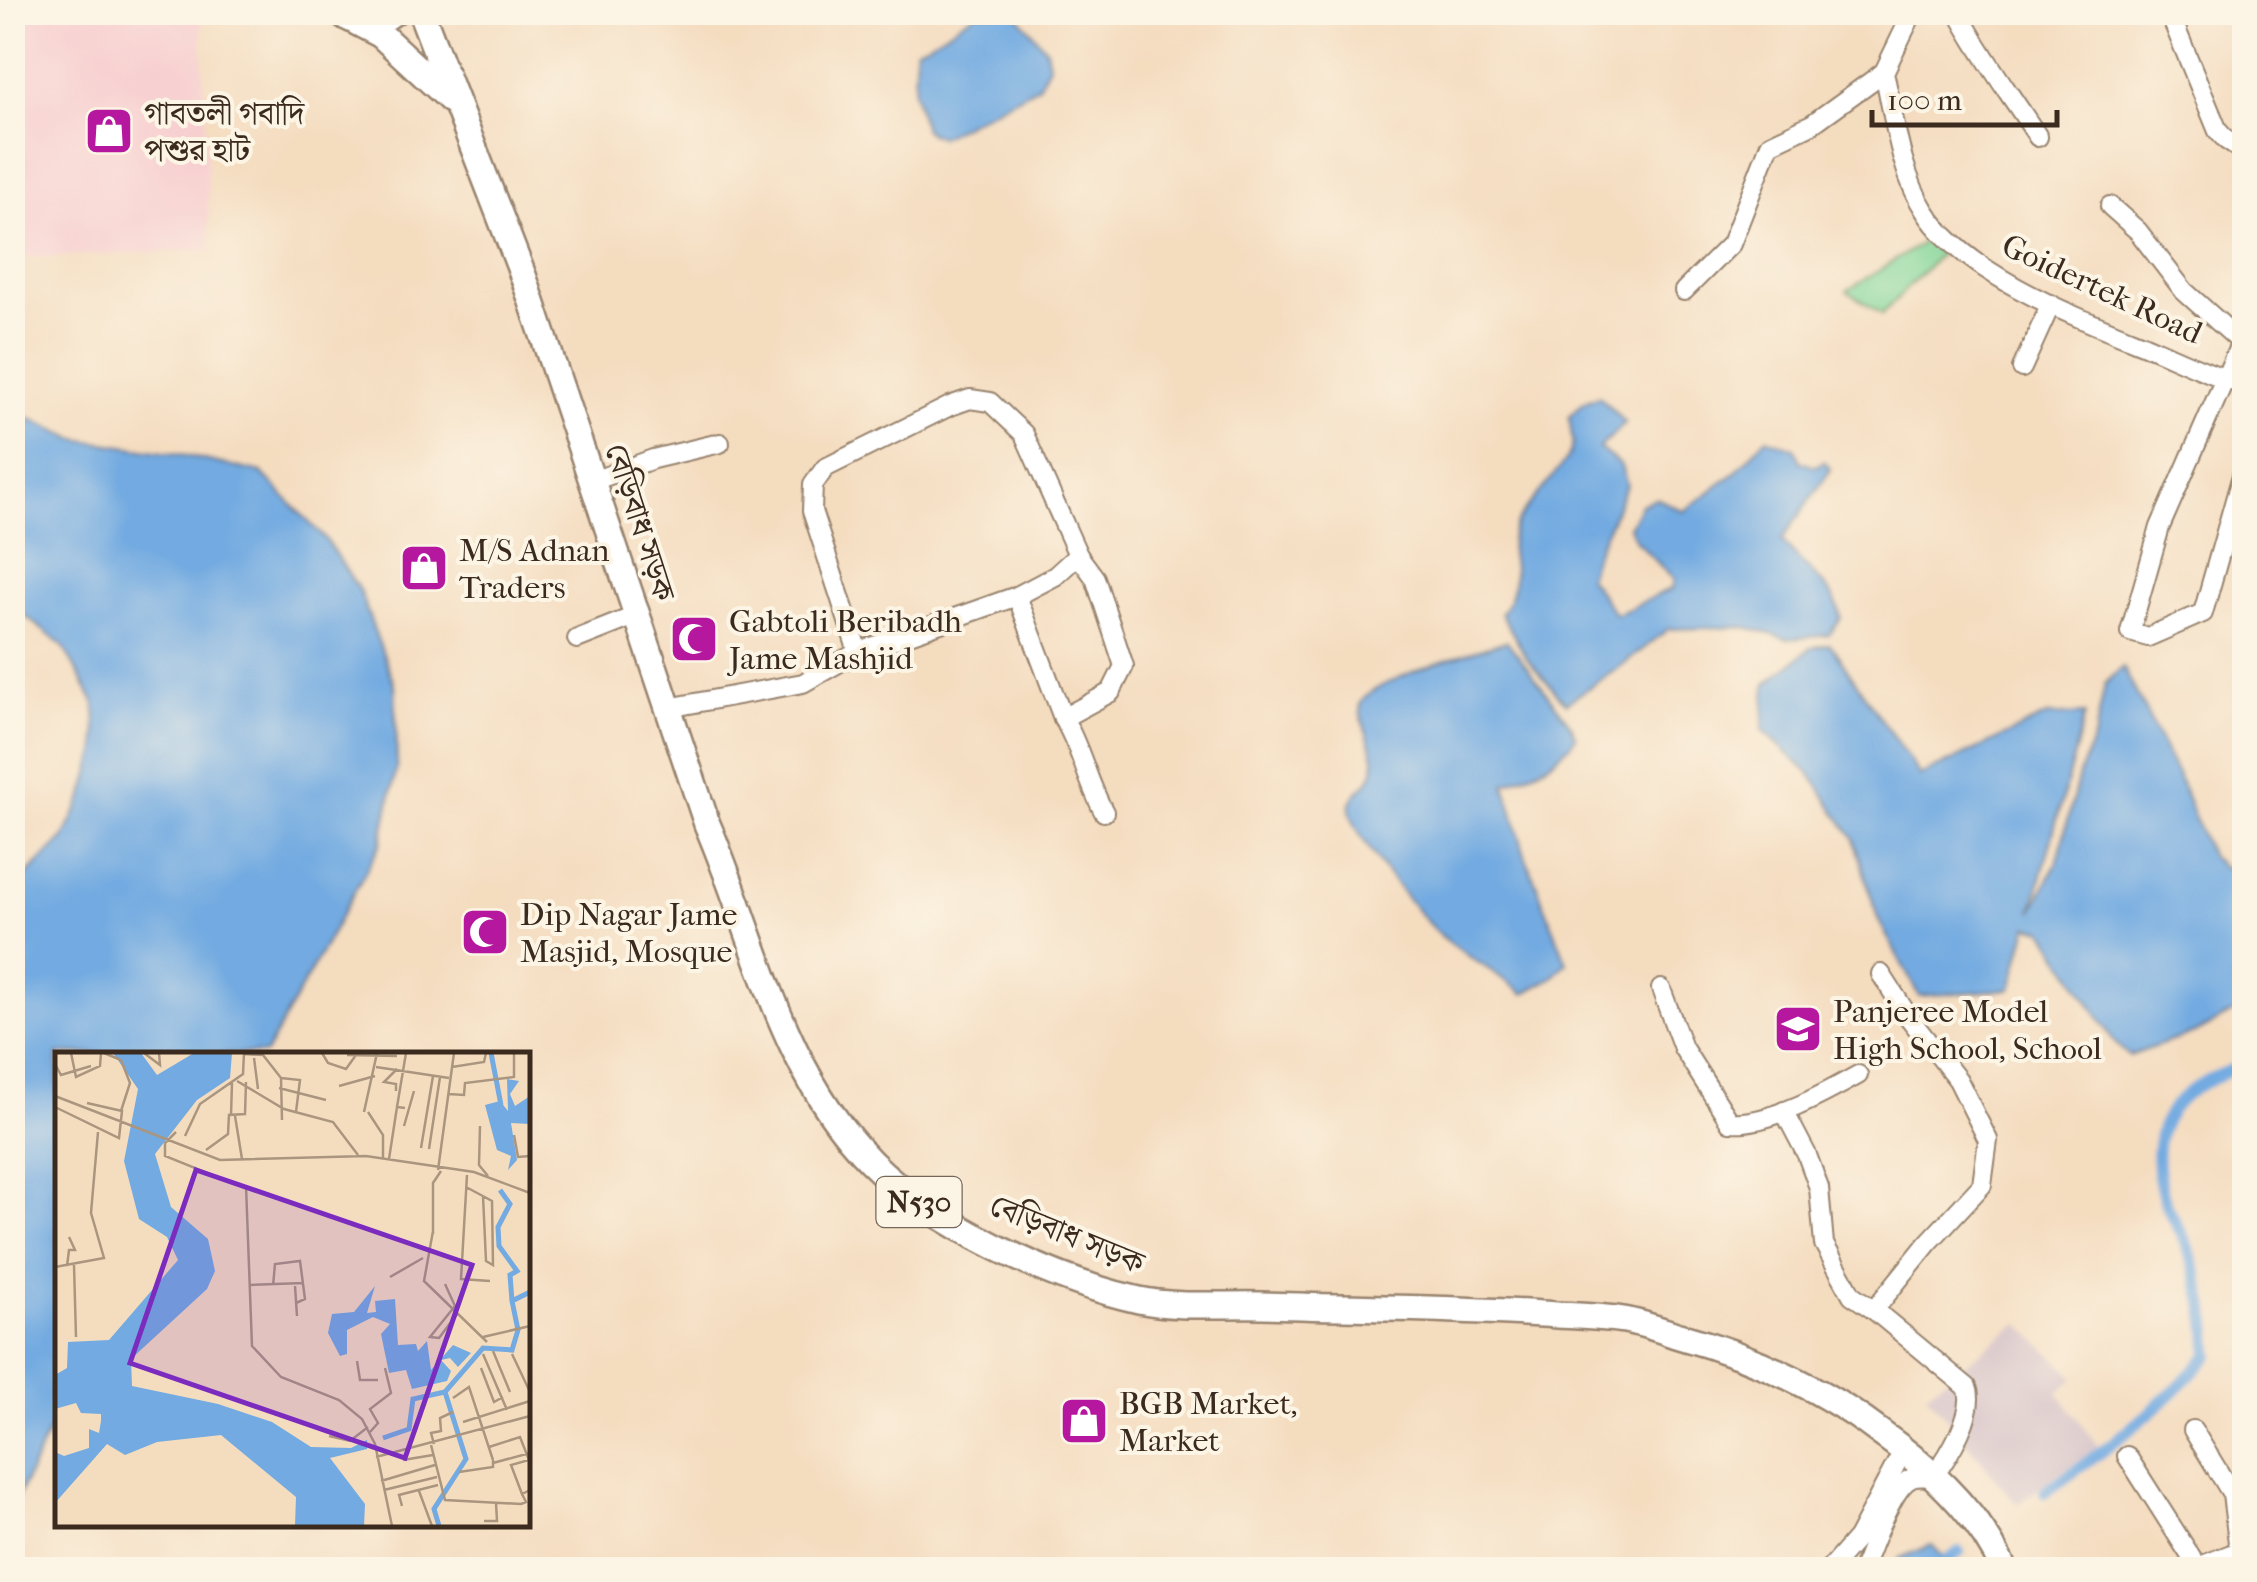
<svg xmlns="http://www.w3.org/2000/svg" width="2257" height="1582" font-family="'IM FELL French Canon','Noto Serif Bengali',serif">
	<style>
		.built { fill: #f7cfd0 }
		.industrial { fill: #d2bdc5 }
		.park { fill: #82d699; stroke: #5e805c; stroke-width: 2.5 }
		.water { fill: #72aae1; stroke: #566a80; stroke-width: 2.5 }
		.lines { fill: none; stroke-linecap: round; stroke-linejoin: round }
		.canal { stroke: #72aae1; stroke-width: 12 }
		.minor-casing { stroke: #98836e; stroke-width: 22 }
		.highway-casing { stroke: #98836e; stroke-width: 30 }
		.minor { stroke: #fff; stroke-width: 18 }
		.highway { stroke: #fff; stroke-width: 25 }
		.labels { text-anchor: middle; dominant-baseline: central; stroke-width: 8; stroke-linejoin: round; paint-order: stroke }
		.shield { fill: #fcf5e5; stroke: #75675a; stroke-width: 2.5 }
		.shield-label { font-size: 30px; font-weight: bold; fill: #3b2a1e }
		.poi-label { font-size: 32px; fill: #3b2a1e; stroke: #fcf5e5; text-anchor: start }
		.street-label { font-size: 32px; fill: #3b2a1e; stroke: #fcf5e5 }
		.inset-river { fill: none; stroke: #72aae1; stroke-width: 5 }
		.inset-road { fill: none; stroke: #aa957f; stroke-width: 2.5 }
		.view { fill: #7b2cbf; fill-opacity: 0.15; stroke: #7b2cbf; stroke-width: 5 }
		.inset-edge { fill: none; stroke: #3b2a1e; stroke-width: 5 }
	</style>
	<rect width="100%" height="100%" fill="#fcf5e5"/>
	<filter id="ink" filterUnits="userSpaceOnUse"><feTurbulence type="fractalNoise" baseFrequency=".01" numOctaves="2"/><feDisplacementMap in="SourceGraphic" scale="20" xChannelSelector="R" yChannelSelector="G"/><feConvolveMatrix kernelMatrix="1 2 1 2 8 2 1 2 1" color-interpolation-filters="sRGB"/></filter>
	<filter id="wash" filterUnits="userSpaceOnUse"><feTurbulence type="fractalNoise" baseFrequency=".0048" numOctaves="4" result="noise"/><feDisplacementMap in="SourceGraphic" scale="40" xChannelSelector="R" yChannelSelector="G"/><feGaussianBlur stdDeviation="2.25" result="paint"/><feColorMatrix in="noise" values="0 0 0 0 0 0 0 0 0 0 0 0 0 0 0 0 0 1.4 0 .05"/><feComposite in="paint" operator="in"/></filter>
	<g filter="url(#wash)">
		<rect width="100%" height="100%" fill="#f4dcbf"/>
		<polygon class="built" points="12,13 201,13 210,250 13,258"/>
		<polygon class="industrial" points="2019,1323 2075,1378 2058,1392 2098,1446 2017,1504 1926,1393"/>
		<polygon class="park" points="1930,238 1940,254 1882,314 1847,291"/>
		<g class="water">
			<polygon points="976,13 1016,13 1046,49 1049,65 1038,86 940,137 924,130 914,91 916,48 931,42"/>
			<path d="M1599,396L1625,423L1599,448L1621,466L1627,485L1594,557L1588,577L1615,614C1636,609 1651,595 1672,589L1674,579L1636,541L1629,527L1641,504L1656,498L1684,511L1734,474L1766,438L1795,448L1801,462L1816,466L1824,461L1831,469L1782,540C1801,568 1835,584 1841,618L1829,635L1787,639L1746,627L1668,629L1627,662L1566,703L1528,660L1501,613C1528,577 1502,557 1514,530C1525,502 1555,480 1570,453L1573,443L1569,417L1584,402Z"/>
			<polygon points="13,411 75,439 177,454 262,473 326,540 359,590 395,686 397,765 381,843 265,1054 58,1054 57,1414 13,1507 13,897 27,875 64,838 84,795 97,749 95,704 63,646 13,606"/>
			<path d="M1507,641L1568,721L1576,737C1553,766 1537,770 1505,784L1525,855L1567,963L1553,977L1524,994C1496,972 1463,955 1437,932C1418,915 1349,830 1350,808C1351,792 1372,784 1374,770C1378,749 1356,718 1361,703C1369,681 1482,648 1507,641Z"/>
			<polygon points="1830,644 1920,776 2047,716 2085,714 2032,912 2058,860 2080,771 2095,735 2105,684 2123,667 2179,778 2209,854 2224,869 2244,849 2244,991 2241,999 2244,1007 2197,1032 2129,1056 2115,1043 2044,930 2028,926 2011,989 1919,996 1878,919 1854,839 1812,776 1763,730 1766,684 1811,648"/>
			<polygon points="1932,1545 1954,1569 1893,1569 1900,1558"/>
		</g>
		<g class="lines">
			<g class="canal">
				<path d="M2045,1492C2104,1451 2161,1409 2209,1355C2209,1317 2200,1278 2186,1243C2179,1226 2167,1211 2163,1194C2143,1122 2178,1086 2244,1066"/>
				<polyline points="1947,1561 1959,1552"/>
			</g>
		</g>
	</g>
	<g filter="url(#ink)">
		<g class="lines">
			<g class="minor-casing">
				<g id="minor">
					<path d="M1913,12L1884,72C1894,116 1900,172 1925,211C1965,275 2076,317 2145,345C2178,359 2210,375 2244,385"/>
					<path d="M1958,12C1981,56 2011,95 2038,137"/>
					<polyline points="2169,12 2218,131 2226,140 2244,152"/>
					<polyline points="2110,206 2138,231 2184,291 2241,342 2160,527 2130,632 2148,637 2203,613 2244,468"/>
					<polyline points="1684,291 1731,244 1770,144 1812,124 1884,72"/>
					<polyline points="2022,368 2051,304"/>
					<polyline points="593,481 653,459 720,443"/>
					<path d="M1017,596L1063,718C1081,747 1087,782 1104,812"/>
					<polyline points="577,639 635,616"/>
					<polyline points="858,652 812,511 813,485 825,468 950,406 970,399 990,402 1024,434 1078,555 1095,578 1124,666 1111,692 1063,718"/>
					<polyline points="668,708 803,683 858,652 1017,596 1055,576 1078,555"/>
					<path d="M1661,989L1683,1048L1730,1122C1767,1126 1826,1093 1858,1075"/>
					<polyline points="1784,1111 1807,1155 1819,1188 1824,1244 1852,1295 1874,1310"/>
					<polyline points="2193,1430 2232,1494"/>
					<polyline points="2127,1456 2197,1566"/>
					<polyline points="1829,1570 1857,1538 1904,1449"/>
					<path d="M1862,1570C1871,1549 1891,1489 1910,1479C1917,1475 1926,1477 1933,1477C1948,1457 1977,1411 1967,1387L1874,1310L1928,1243L1982,1185L1988,1140L1958,1080L1910,1019L1881,974"/>
					<polyline points="2190,1570 2239,1551 2232,1494 2244,1486"/>
				</g>
			</g>
			<g class="highway-casing">
				<g id="highway">
					<path d="M339,12C358,27 376,26 394,12"/>
					<path d="M421,12L524,278L707,824C756,938 781,1071 871,1162C933,1224 1053,1281 1139,1300C1175,1308 1224,1304 1262,1305C1355,1308 1449,1308 1542,1314C1569,1316 1597,1316 1624,1320C1642,1323 1661,1330 1679,1336C1751,1356 1819,1386 1878,1431C1927,1466 1979,1514 2004,1570"/>
					<polyline points="358,23 381,35 451,100"/>
				</g>
			</g>
			<use href="#minor" class="minor"/>
			<use href="#highway" class="highway"/>
		</g>
	</g>
	<defs>
		<g id="shop-square" transform="scale(2.5)"><rect x="-9" y="-9" width="18" height="18" rx="4" fill="#b5179e" stroke="#fcf5e5"/><path d="M-5-2.5h2.3a2.7 3.5 0 0 1 5.4 0H5L5.5 6h-11ZM-1.5-2.5h3a1.5 2.3 0 0 0-3 0Z" fill="#fff"/></g>
		<g id="mosque-square" transform="scale(2.5)"><rect x="-9" y="-9" width="18" height="18" rx="4" fill="#b5179e" stroke="#fcf5e5"/><path d="M3.5-4.9A6 6 0 1 0 3.5 4.9A5 5 0 1 1 3.5-4.9Z" fill="#fff"/></g>
		<g id="school-square" transform="scale(2.5)"><rect x="-9" y="-9" width="18" height="18" rx="4" fill="#b5179e" stroke="#fcf5e5"/><path d="M0-5L7-2L0 1L-7-2ZM-4 1L0 2.5L4 1V4Q0 6-4 4Z" fill="#fff"/></g>
	</defs>
	<g fill-rule="evenodd">
		<use href="#shop-square" x="109" y="131"/>
		<use href="#shop-square" x="424" y="568"/>
		<use href="#mosque-square" x="694" y="639"/>
		<use href="#mosque-square" x="485" y="932"/>
		<use href="#school-square" x="1798" y="1029"/>
		<use href="#shop-square" x="1084" y="1421"/>
	</g>
	<g class="labels">
		<rect class="shield" x="876.5" y="1177" width="85" height="50" rx="8"/>
		<g class="shield-label">
			<text x="919" y="1202">N530</text>
		</g>
		<g class="poi-label">
			<text x="144" y="113">গাবতলী গবাদি<tspan x="144" dy="37">পশুর হাট</tspan></text>
			<text x="459" y="550">M/S Adnan<tspan x="459" dy="37">Traders</tspan></text>
			<text x="729" y="621">Gabtoli Beribadh<tspan x="729" dy="37">Jame Mashjid</tspan></text>
			<text x="520" y="914">Dip Nagar Jame<tspan x="520" dy="37">Masjid, Mosque</tspan></text>
			<text x="1833" y="1011">Panjeree Model<tspan x="1833" dy="37">High School, School</tspan></text>
			<text x="1119" y="1403">BGB Market,<tspan x="1119" dy="37">Market</tspan></text>
		</g>
		<g class="street-label">
			<text transform="translate(2102 289) rotate(25)">Goidertek Road</text>
			<text transform="translate(640 522) rotate(72)">বেড়িবাধ সড়ক</text>
			<text transform="translate(1067 1234) rotate(22)">বেড়িবাধ সড়ক</text>
		</g>
	</g>
	<g transform="translate(55 1052)">
		<rect width="475" height="475" fill="#f4dcbf"/>
		<path d="M58,1H86L102,23L139,1H177L175,26L142,48L100,102L116,155L153,187L160,219L152,237L76,307L77,334L163,352L217,370L256,395L296,396L312,388V397L275,406L310,452L309,474H240L241,445L166,383L102,390L70,403L52,392L0,451V400L9,404L34,396V377L44,381L46,369V362L26,361L21,351L0,357V323L12,316L13,290L54,288L123,208L112,185L84,167L69,109L83,37ZM452,27L464,29L455,42L460,54L475,44V72L456,71L462,108L453,118L456,104L442,98L430,53L445,49L453,59ZM320,234L312,261L321,260L320,249L340,247L343,293L361,292L363,299L372,289L376,318L398,293L416,301L403,315L395,306L386,308L396,319L392,329L357,337L351,318L334,321L326,282L335,272L318,265L292,278V302L285,304L273,281L277,262L299,260Z" fill="#72aae1"/>
		<path class="inset-river" d="M436,1L446,53M445,138L455,152L443,175L444,194L462,219L455,223L457,249M328,386L354,377L358,347L390,340L428,296L457,298L463,278L457,249L475,240M384,474L379,457L411,407L390,340"/>
		<path class="inset-road" d="M16,1L21,25L45,14L46,1M49,1L66,8L75,31L66,59M89,1L105,13L104,1M267,1L273,11L291,17L301,3M189,2L208,3L226,26L227,68M292,3L342,4M199,6L203,37M0,12L6,23L36,14M321,15L394,26M397,15L429,10L431,1M226,26L245,28L241,60M182,29L229,57L278,70L303,103M284,34L320,24M224,36L271,48M341,39V32L329,30L342,17M393,42L409,43L410,31L459,25V1M0,44L165,108L311,104L419,120L475,141M0,55L64,86L67,59L32,51M350,56L342,55L351,1M309,60L322,1M313,60L328,83V106M176,63L177,31M180,64L187,107M349,74L359,39M425,74L424,113L433,124M121,80L110,91V104L182,133M459,83L463,105L475,104M130,84L145,52L188,22L189,1M366,96L378,24M374,97L385,25M151,98L173,82L174,63L190,62L191,30M334,107L342,55M383,118L399,1M412,123L406,227L435,229M191,134L197,294L226,325L284,348L307,367L320,392L337,474M411,135L437,149L438,213L431,209L428,144M378,179L369,229L432,290M378,182V131L386,119M19,213L21,285M12,214L14,198H20L14,185M0,215L49,206L36,161L43,80M335,225L368,206M390,232L400,254L375,285L384,286L402,262M195,233L249,231M218,234L220,212L245,209L250,247L241,251M240,234L242,264M428,285L475,274M438,299L455,340M428,302L452,358M457,302L475,340M302,309L305,328H323M426,316L439,350L448,345M398,346L414,335L438,408M408,370L475,349M315,380L323,371L315,357L336,341L330,316M274,384L295,389L313,375M379,392L376,381L386,379L385,366L398,360M376,393L390,448L466,452L471,450L467,442M434,395L465,385L474,408L456,413L467,442L475,438M321,405L475,364M348,408L378,403M438,411L475,401M404,420L438,415V408M326,429L380,413M329,438L382,425M364,439L377,474M347,454L344,443L383,433M429,469H442L441,451"/>
		<path class="view" d="M141,118L417,213L350,406L75,311Z"/>
		<rect width="475" height="475" class="inset-edge"/>
	</g>
	<rect width="2257" height="1582" fill="none" stroke="#fcf5e5" stroke-width="50"/>
	<path d="M1872 110v15h185v-15" fill="none" stroke="#3b2a1e" stroke-width="5"/>
	<text x="1887" y="110" font-size="30" fill="#3b2a1e" stroke="#fcf5e5" stroke-width="8" paint-order="stroke">100 m</text>
</svg>
